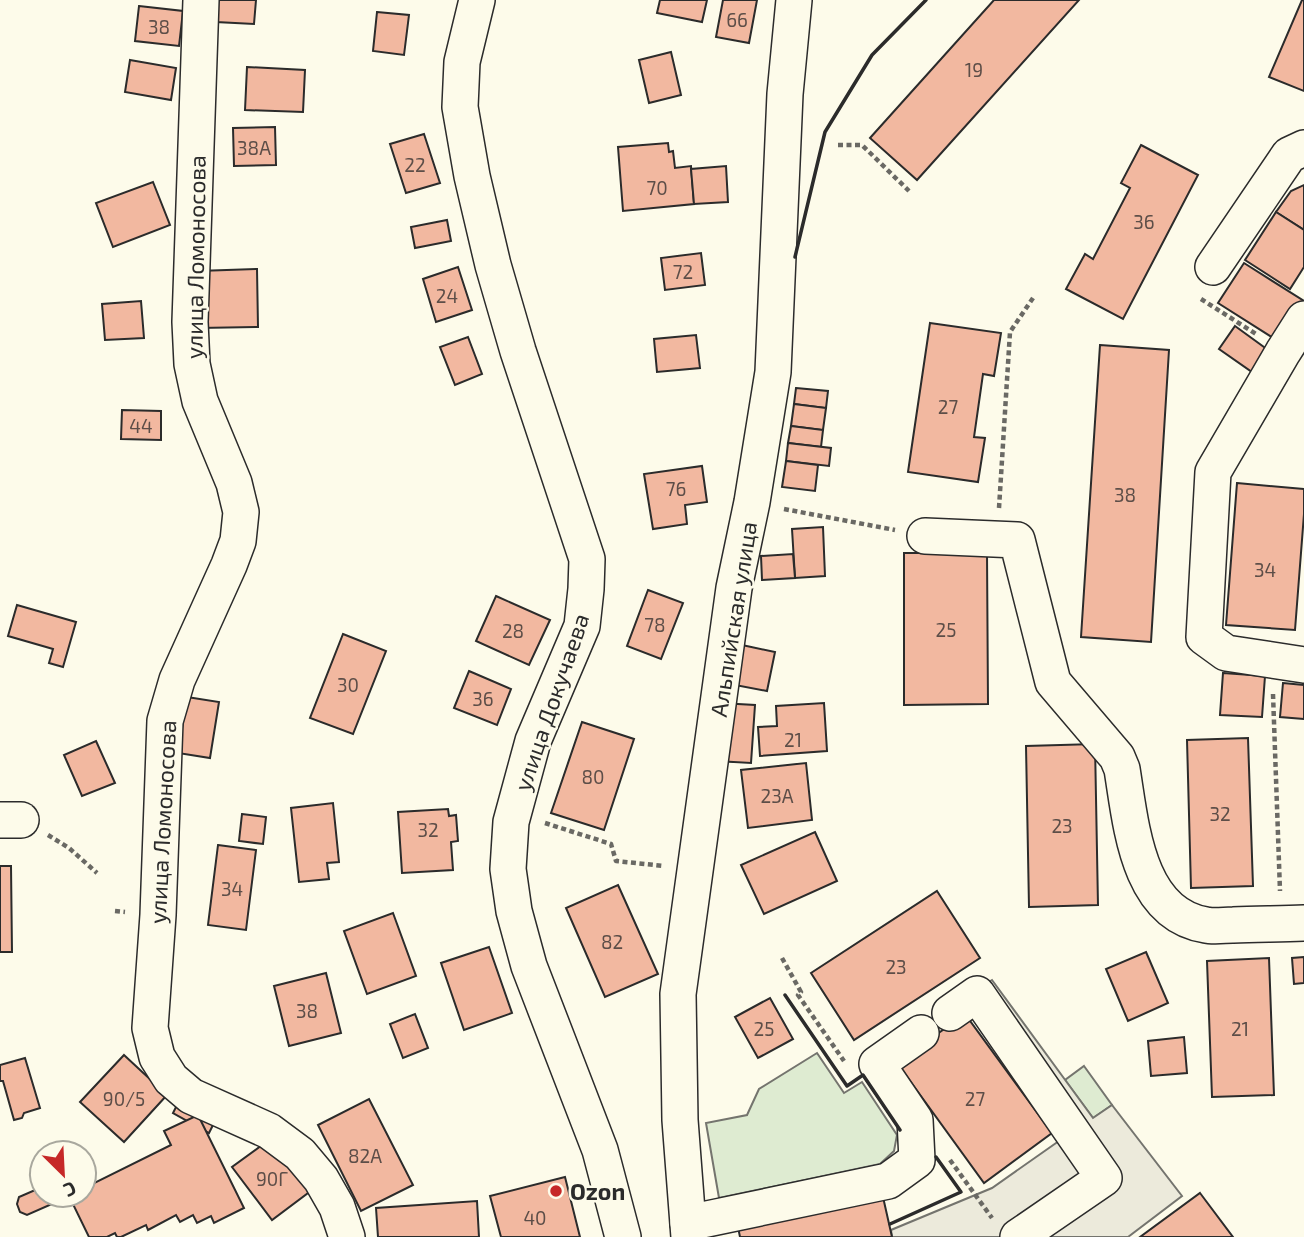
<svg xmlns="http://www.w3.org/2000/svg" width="1304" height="1237" font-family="'Exo 2',sans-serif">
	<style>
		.green { fill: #deebd1; stroke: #74746e; stroke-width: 2 }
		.parking { fill: #eceadb; stroke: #74746e; stroke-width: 2 }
		.building { fill: #f2b8a0; stroke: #2b2b2b; stroke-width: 2 }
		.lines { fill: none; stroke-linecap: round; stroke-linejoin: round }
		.minor-casing { stroke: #2b2b2b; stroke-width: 38 }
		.path { stroke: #6a6964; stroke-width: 4.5; stroke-dasharray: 5 3.5; stroke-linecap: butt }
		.minor { stroke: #fdfbea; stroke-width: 35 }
		.wall { stroke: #2b2b2b; stroke-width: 3.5 }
		.poi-dot { fill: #c62828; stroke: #fdfbea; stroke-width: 2.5 }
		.labels { text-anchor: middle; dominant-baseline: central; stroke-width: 5; stroke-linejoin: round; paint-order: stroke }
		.number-label { font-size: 19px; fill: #5d4e48 }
		.street-label { font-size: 23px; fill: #2b2b2b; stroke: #fdfbea }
		.poi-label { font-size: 23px; font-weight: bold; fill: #2b2b2b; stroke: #fdfbea; text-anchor: start }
	</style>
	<rect width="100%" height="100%" fill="#fdfbea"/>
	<g class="green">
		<polygon points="817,1053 844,1093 862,1082 897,1135 894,1151 880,1164 719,1198 706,1123 747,1115 759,1089"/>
		<polygon points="1084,1066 1112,1105 1093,1118 1065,1080"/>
	</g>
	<polygon class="parking" points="992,980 1093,1118 1112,1105 1182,1196 1128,1237 892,1237 891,1230 992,1188 1066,1136 968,995"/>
	<g class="building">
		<polygon points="218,0 256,0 254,24 216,22"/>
		<polygon points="660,0 707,0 702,22 657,13"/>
		<polygon points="723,0 757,0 749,43 716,37"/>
		<polygon points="994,0 1079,0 917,180 870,138"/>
		<polygon points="1302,0 1304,0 1304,91 1269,77"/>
		<polygon points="139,6 183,11 179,46 135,41"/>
		<polygon points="377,12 409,15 404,55 373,51"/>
		<polygon points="671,52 681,95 649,103 639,60"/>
		<polygon points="130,60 176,68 171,100 125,92"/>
		<polygon points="247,67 305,70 303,112 245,110"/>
		<polygon points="275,127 276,165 234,166 233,128"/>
		<polygon points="424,134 440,183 406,193 390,144"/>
		<polygon points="668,143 669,152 673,151 675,168 691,166 694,204 623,211 618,147"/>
		<polygon points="1141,145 1198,175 1123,319 1066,289 1085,254 1093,259 1130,188 1121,183"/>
		<polygon points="726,166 728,202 694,204 691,169"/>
		<polygon points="153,182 170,225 113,247 96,203"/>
		<polygon points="1304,185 1304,230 1276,212 1291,191"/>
		<polygon points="1276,212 1304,230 1304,267 1290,289 1245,260"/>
		<polygon points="447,220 451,241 415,248 411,227"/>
		<polygon points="701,253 705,285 665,290 661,258"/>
		<polygon points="1244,263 1304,301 1304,308 1281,343 1218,303"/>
		<polygon points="458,267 472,310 436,322 423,279"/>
		<polygon points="257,269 258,327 199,328 198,271"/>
		<polygon points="141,301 144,338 105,340 102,304"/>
		<polygon points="930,323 1001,333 994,376 983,374 974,437 985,438 978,482 908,472"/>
		<polygon points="1235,326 1268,350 1252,372 1219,349"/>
		<polygon points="696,335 700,368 657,372 654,339"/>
		<polygon points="468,337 482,374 455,385 440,347"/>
		<polygon points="1100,345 1169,350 1151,642 1081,637"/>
		<polygon points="796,388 828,391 826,408 794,404"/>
		<polygon points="794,404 826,408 823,430 791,426"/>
		<polygon points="122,410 161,411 161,440 121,439"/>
		<polygon points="791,426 823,430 821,447 788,443"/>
		<polygon points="788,443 831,448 829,466 786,461"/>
		<polygon points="786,461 818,465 815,491 782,487"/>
		<polygon points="702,466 707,502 685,505 687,524 653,529 644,474"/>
		<polygon points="1237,483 1304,489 1304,514 1295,630 1226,625"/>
		<polygon points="823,527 825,576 795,578 792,529"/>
		<polygon points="904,553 987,553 988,704 904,705"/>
		<polygon points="793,554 795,578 762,580 761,556"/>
		<polygon points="648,590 683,603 661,659 627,646"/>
		<polygon points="496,596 550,620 529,665 476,641"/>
		<polygon points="17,605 76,622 63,667 49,663 53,649 8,636"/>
		<polygon points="343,634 386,651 353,734 310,718"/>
		<polygon points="742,645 775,652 767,691 735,685"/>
		<polygon points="469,671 511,689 497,725 454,708"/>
		<polygon points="1223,673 1265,676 1262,717 1220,715"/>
		<polygon points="1283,683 1304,685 1304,719 1280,717"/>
		<polygon points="187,697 219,702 210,758 178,753"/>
		<polygon points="720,703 755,705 751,763 716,761"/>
		<polygon points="824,703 827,751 760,756 758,727 777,726 776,706"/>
		<polygon points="582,722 634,739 604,830 551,813"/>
		<polygon points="1248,738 1253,886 1191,888 1187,740"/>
		<polygon points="96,741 115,783 82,796 64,755"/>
		<polygon points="1095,744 1098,905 1029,907 1026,746"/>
		<polygon points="806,763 812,820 748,828 741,770"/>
		<polygon points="333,803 339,862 327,863 329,879 299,882 291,808"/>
		<polygon points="448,809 449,816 456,815 458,841 451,842 453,870 402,873 398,812"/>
		<polygon points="242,814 266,817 263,844 239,841"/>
		<polygon points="815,832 837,881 764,914 741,865"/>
		<polygon points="218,845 256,850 246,930 208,925"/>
		<polygon points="0,866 11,866 12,952 0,952"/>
		<polygon points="618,885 658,974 605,997 566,908"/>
		<polygon points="937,891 980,958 854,1040 811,973"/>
		<polygon points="393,913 416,976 367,994 344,931"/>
		<polygon points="489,947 512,1013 464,1030 441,963"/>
		<polygon points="1146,952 1168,1003 1128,1021 1106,969"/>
		<polygon points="1304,957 1304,983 1294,984 1292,958"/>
		<polygon points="1269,958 1274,1095 1212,1097 1207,961"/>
		<polygon points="326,973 341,1033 289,1046 274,986"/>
		<polygon points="770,998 793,1039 758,1058 735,1017"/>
		<polygon points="415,1014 428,1048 403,1058 390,1024"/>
		<polygon points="965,1014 1052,1133 984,1183 897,1063"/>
		<polygon points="1184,1037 1187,1073 1151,1076 1148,1041"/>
		<polygon points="124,1055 167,1095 124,1142 80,1102"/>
		<polygon points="25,1058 40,1108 24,1113 22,1118 14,1120 3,1081 0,1081 0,1065"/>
		<polygon points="185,1089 221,1109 209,1133 173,1113"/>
		<polygon points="369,1099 413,1185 361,1211 318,1125"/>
		<polygon points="198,1115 244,1208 214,1223 211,1216 197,1223 193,1215 180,1222 176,1215 148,1230 146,1225 121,1237 117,1237 115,1233 107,1237 89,1237 69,1196 84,1195 84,1188 171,1145 164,1131"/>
		<polygon points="273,1137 312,1190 272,1220 232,1167"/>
		<polygon points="565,1177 580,1237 501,1237 490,1196"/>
		<polygon points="42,1187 42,1195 70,1196 27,1215 20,1212 17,1204 19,1197"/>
		<polygon points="1200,1193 1233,1237 1140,1237"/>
		<polygon points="883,1197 892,1237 740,1237 738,1227"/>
		<polygon points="477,1201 479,1237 378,1237 376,1208"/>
	</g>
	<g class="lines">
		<g class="minor-casing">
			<g id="minor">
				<polyline points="201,0 190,322 192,364 200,401 234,483 241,512 238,541 229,565 177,680 165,721 158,915 150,1028 157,1057 171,1079 191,1096 269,1131 300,1154 321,1179 337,1207 347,1237"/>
				<polyline points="477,0 462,62 460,107 472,176 493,265 518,351 587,559 586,589 582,626 533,741 511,822 508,869 514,911 529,966 600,1150 623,1237"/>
				<polyline points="1213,267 1289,155 1304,148"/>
				<polyline points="1304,319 1283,352 1213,472 1204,637 1226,653 1304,665"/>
				<path d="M925,536L1017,540L1053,682L1117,757L1122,769C1131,824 1137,914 1206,925C1214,927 1225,925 1233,925C1257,924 1280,924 1304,923"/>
				<polyline points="0,820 21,820"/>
				<polyline points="950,1013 977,994 1104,1178 1018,1237"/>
				<polyline points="688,1223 888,1181 917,1160 915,1120 877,1064 921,1033"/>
				<polyline points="689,1237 680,1120 678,994 734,588 752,502 773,372 785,94 794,0"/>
			</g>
		</g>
		<g class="path">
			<polyline points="838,145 862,145 909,191"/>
			<polyline points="1201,299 1256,334"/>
			<polyline points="999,508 1010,332 1035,295"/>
			<polyline points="784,509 895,530"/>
			<polyline points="1273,694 1280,891"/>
			<polyline points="545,823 611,844 616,861 664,866"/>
			<polyline points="48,835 69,848 97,873"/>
			<polyline points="115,911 125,912"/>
			<polyline points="782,958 801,992 798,995 844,1061"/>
			<polyline points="950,1160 992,1218"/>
		</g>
		<use href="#minor" class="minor"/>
		<g class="wall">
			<polyline points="795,257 825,132 872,55 926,0"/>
			<polyline points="785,995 847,1086 863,1075 900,1130"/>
			<polyline points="890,1224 961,1192 936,1157"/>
		</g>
	</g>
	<circle class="poi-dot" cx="556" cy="1191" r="7"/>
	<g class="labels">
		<g class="number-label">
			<text x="737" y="19">66</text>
			<text x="159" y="26">38</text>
			<text x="974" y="69">19</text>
			<text x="254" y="147">38А</text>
			<text x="415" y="164">22</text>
			<text x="657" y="187">70</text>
			<text x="1144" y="221">36</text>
			<text x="683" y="271">72</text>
			<text x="447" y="295">24</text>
			<text x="948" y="406">27</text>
			<text x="141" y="425">44</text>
			<text x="676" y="488">76</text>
			<text x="1125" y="494">38</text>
			<text x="1265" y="569">34</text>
			<text x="655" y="624">78</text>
			<text x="946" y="629">25</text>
			<text x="513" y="630">28</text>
			<text x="348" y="684">30</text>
			<text x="483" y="698">36</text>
			<text x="793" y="739">21</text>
			<text x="593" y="776">80</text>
			<text x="777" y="795">23А</text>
			<text x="1220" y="813">32</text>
			<text x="1062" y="825">23</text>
			<text x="428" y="829">32</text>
			<text x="232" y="888">34</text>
			<text x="612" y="941">82</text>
			<text x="896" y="966">23</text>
			<text x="307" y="1010">38</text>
			<text x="764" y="1028">25</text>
			<text x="1240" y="1028">21</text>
			<text x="124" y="1098">90/5</text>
			<text x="975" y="1098">27</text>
			<text x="365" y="1155">82А</text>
			<text x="272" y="1178">90Г</text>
			<text x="535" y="1217">40</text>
		</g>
		<g class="street-label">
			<text transform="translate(195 257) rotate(-89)">улица Ломоносова</text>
			<text transform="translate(733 619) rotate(-81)">Альпийская улица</text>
			<text transform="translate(551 702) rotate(-71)">улица Докучаева</text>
			<text transform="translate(162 822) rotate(-87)">улица Ломоносова</text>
		</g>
		<g class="poi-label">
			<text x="570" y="1191">Ozon</text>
		</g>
	</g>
	<g transform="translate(63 1174) rotate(156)"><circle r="33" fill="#fdfbea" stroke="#a9a89e" stroke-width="2"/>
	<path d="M0-5L12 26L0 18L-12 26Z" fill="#c62828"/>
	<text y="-10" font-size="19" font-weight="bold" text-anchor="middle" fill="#2b2b2b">С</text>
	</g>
</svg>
